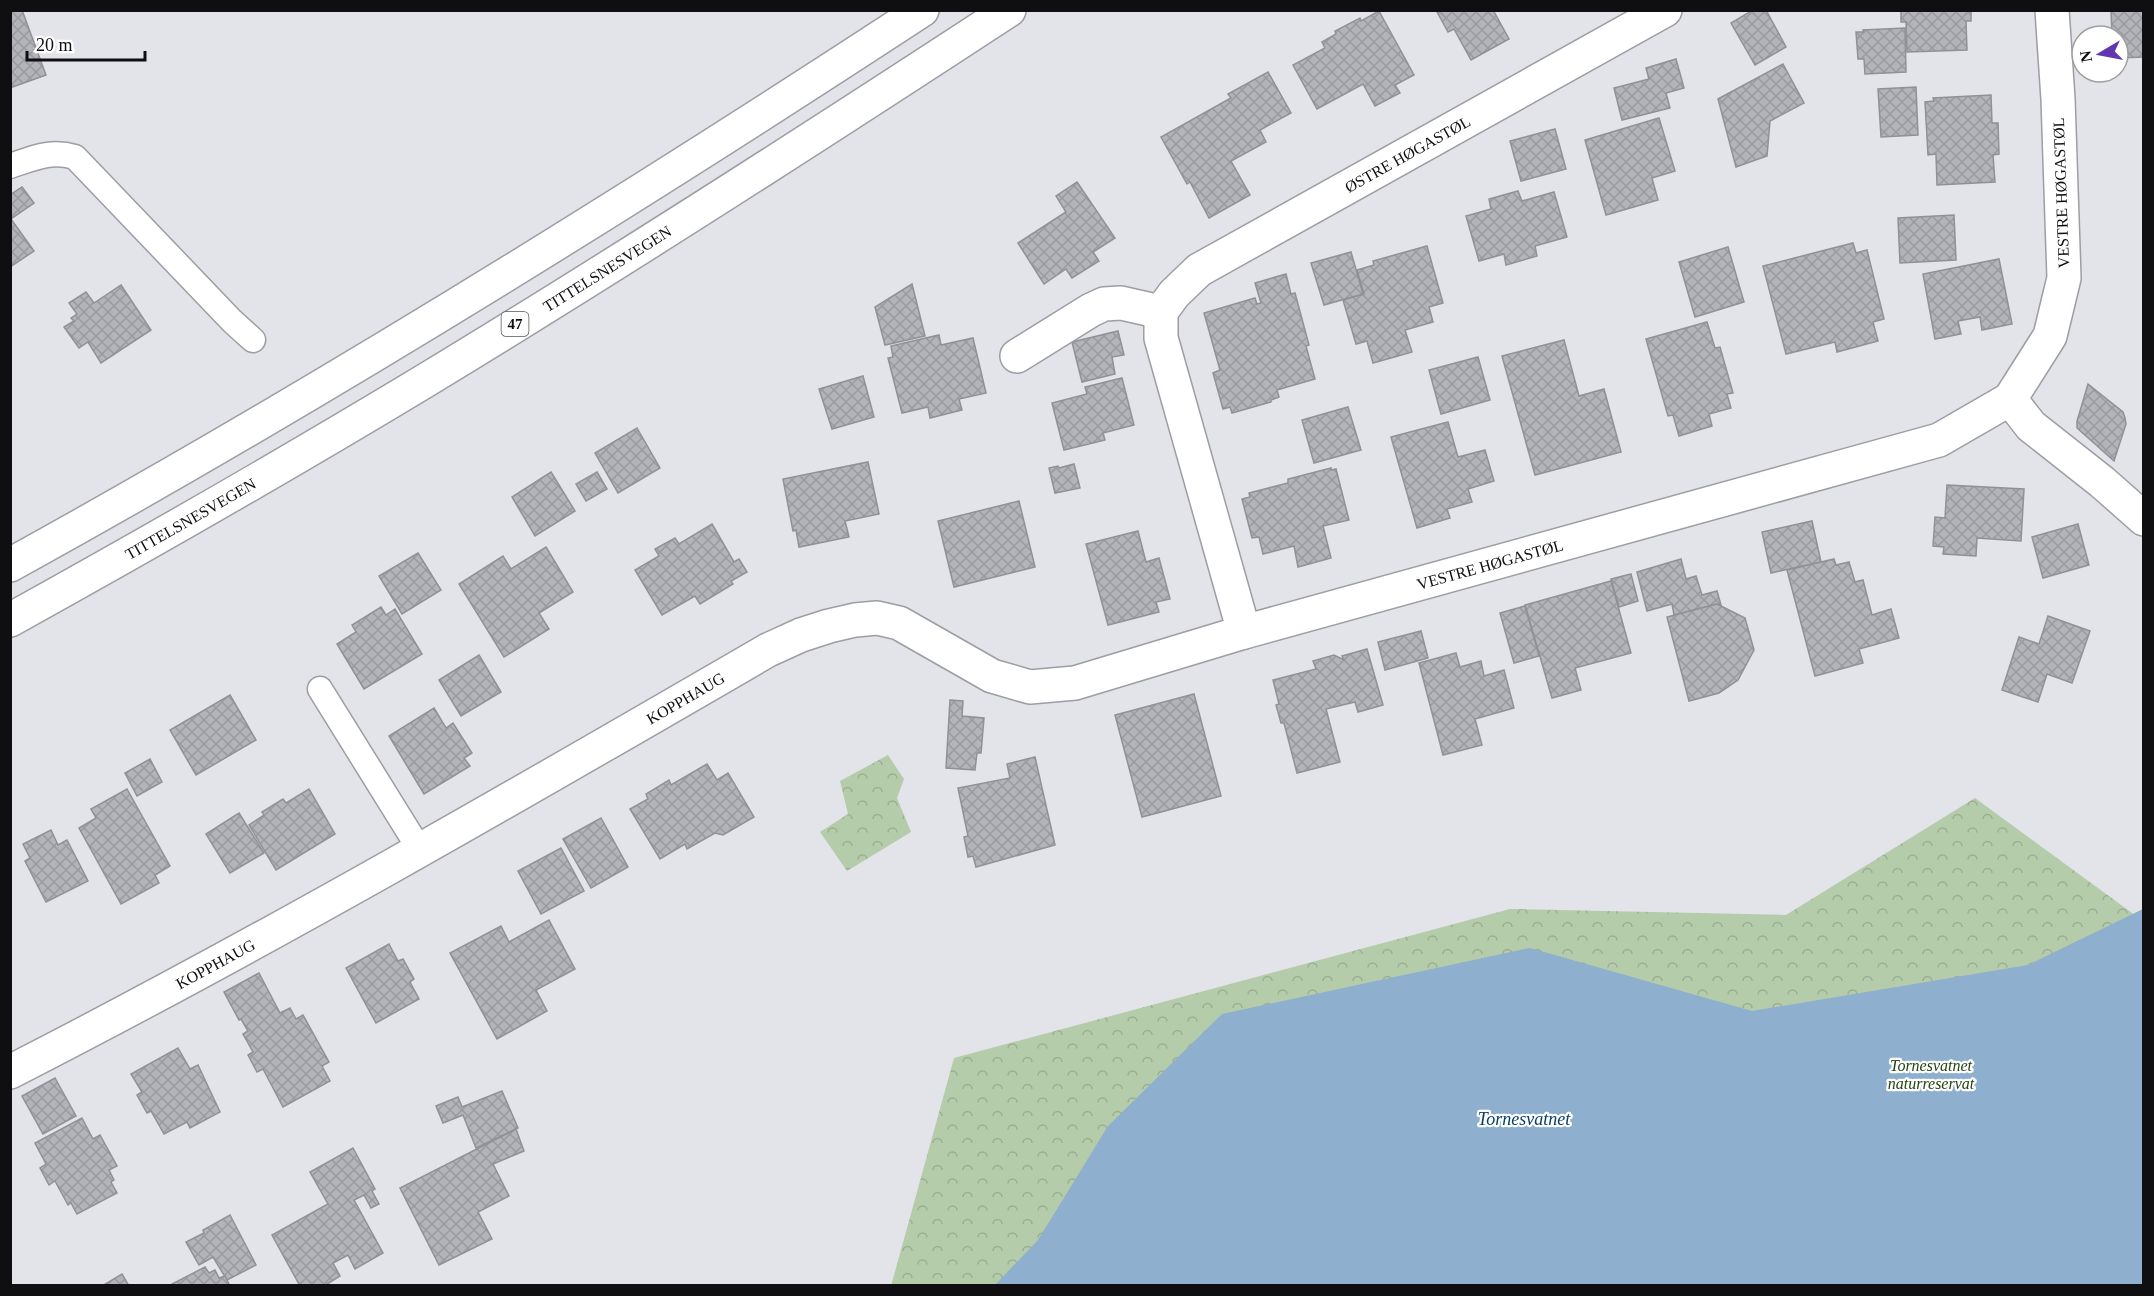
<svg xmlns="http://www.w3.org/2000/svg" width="2154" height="1296" font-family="'Times New Roman',serif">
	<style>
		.forest { fill: url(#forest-crowns) }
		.water { fill: #8eafcd }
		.building { fill: url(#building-cross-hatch); stroke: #909097; stroke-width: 1.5 }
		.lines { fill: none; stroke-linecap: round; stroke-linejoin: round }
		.lane-casing { stroke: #9d9da4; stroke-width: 27 }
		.street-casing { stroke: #9d9da4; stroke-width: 36 }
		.primary-casing { stroke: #9d9da4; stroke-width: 36 }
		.lane { stroke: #fff; stroke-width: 24 }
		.street { stroke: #fff; stroke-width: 33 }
		.primary { stroke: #fff; stroke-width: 33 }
		.labels { text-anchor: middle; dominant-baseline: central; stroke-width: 4.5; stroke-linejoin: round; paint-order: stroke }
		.shield { fill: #fff; stroke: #575759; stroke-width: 1.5 }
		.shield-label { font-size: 15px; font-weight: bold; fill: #0f0f12 }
		.street-label { font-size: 16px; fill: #0f0f12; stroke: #fff }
		.park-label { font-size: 16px; font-style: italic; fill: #23420e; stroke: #fff }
		.water-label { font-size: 18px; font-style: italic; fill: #083f66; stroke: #fff }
	</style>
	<defs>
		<pattern id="forest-crowns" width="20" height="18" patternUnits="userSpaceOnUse" patternTransform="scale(1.5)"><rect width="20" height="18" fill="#b5ccaa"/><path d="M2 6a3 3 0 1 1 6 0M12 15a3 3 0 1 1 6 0" fill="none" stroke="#9aae91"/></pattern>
		<pattern id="building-cross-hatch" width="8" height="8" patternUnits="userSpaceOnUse" patternTransform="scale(1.5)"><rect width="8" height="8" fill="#b3b3ba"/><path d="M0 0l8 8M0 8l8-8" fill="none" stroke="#99999f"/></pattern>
	</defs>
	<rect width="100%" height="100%" fill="#e3e3ea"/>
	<g class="forest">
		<polygon points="888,755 904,779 897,798 911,832 847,871 820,832 848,814 840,781"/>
		<polygon points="1975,798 2143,921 2143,1285 891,1286 954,1058 1510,909 1786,915"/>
	</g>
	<polygon class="water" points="2143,909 2143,1285 995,1285 1038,1240 1108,1126 1222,1014 1530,948 1752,1011 2028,965"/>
	<g class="building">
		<polygon points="10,10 22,10 46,75 10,88"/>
		<polygon points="1436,10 1493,10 1509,39 1471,60 1454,29 1448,32"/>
		<polygon points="1753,10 1766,10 1786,47 1755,65 1731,23"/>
		<polygon points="1901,10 1971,10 1971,21 1966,21 1967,50 1907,52 1906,22 1901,22"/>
		<polygon points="2111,10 2144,10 2144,57 2118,58 2118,36 2112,36"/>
		<polygon points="1379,11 1414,75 1395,85 1400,93 1375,106 1363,84 1317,109 1293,65 1325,48 1322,42 1336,34 1335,31 1360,18 1361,21"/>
		<polygon points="1905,28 1906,72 1865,74 1864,59 1858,59 1856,32 1864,32 1863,30"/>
		<polygon points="1676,59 1684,88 1666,93 1670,108 1622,120 1614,88 1649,79 1646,68"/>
		<polygon points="1783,64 1804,103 1770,121 1767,156 1736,167 1718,99"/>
		<polygon points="1268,72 1291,113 1260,130 1266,142 1231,161 1250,195 1209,218 1190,182 1187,184 1161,137 1231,98 1228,94"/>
		<polygon points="1916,87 1918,135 1881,137 1878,89"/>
		<polygon points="1991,95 1992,123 1998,123 1999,154 1993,155 1995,182 1937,185 1936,154 1928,155 1925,102 1934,101 1933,98"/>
		<polygon points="1659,118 1675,171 1652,178 1658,200 1606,215 1585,140"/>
		<polygon points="1555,129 1566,169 1521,181 1510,141"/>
		<polygon points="1077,182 1115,238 1093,252 1099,261 1072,278 1066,269 1044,284 1018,243 1066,212 1056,196"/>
		<polygon points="22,187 34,203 11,219 34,251 10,267 10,195"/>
		<polygon points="1518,191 1522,201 1554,192 1567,237 1535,246 1537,256 1506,265 1504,254 1479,261 1466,216 1491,209 1489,199"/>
		<polygon points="1954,215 1956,260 1900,263 1898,218"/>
		<polygon points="1853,243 1856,253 1867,250 1884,319 1873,322 1878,341 1837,352 1835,342 1786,354 1763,266"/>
		<polygon points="1427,246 1443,303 1429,307 1433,322 1405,330 1412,352 1373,363 1367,341 1356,344 1343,300 1364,294 1357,270 1374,265 1373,261"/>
		<polygon points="1728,247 1744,302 1695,317 1679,262"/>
		<polygon points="1351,252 1363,294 1324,305 1311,263"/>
		<polygon points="1999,259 2012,324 1982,330 1980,317 1958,321 1961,334 1935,339 1923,274"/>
		<polygon points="1286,274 1291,294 1295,293 1309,345 1306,346 1315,379 1277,390 1279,397 1271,400 1271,402 1232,413 1230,407 1223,409 1213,373 1220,370 1204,313 1255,298 1257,304 1261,303 1255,283"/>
		<polygon points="912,284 925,336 885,345 875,307"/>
		<polygon points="121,285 151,330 101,363 88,342 79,348 64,327 74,321 71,318 77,314 69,303 86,292 94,303"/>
		<polygon points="1707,322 1715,348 1720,347 1733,393 1727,394 1731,408 1709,414 1712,426 1679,436 1673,415 1668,416 1646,339"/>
		<polygon points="1118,331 1124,355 1112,357 1115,374 1082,382 1072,342"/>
		<polygon points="939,335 941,345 973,338 986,393 959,399 962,410 930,418 928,407 902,413 888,358 893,357 891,346"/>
		<polygon points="1564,340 1579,396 1604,389 1621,452 1535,475 1502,356"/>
		<polygon points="1478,357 1490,400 1441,414 1429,370"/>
		<polygon points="863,376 874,417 832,429 819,389"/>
		<polygon points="1122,378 1134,425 1103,433 1105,440 1064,450 1052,403 1087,394 1085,387"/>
		<polygon points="2088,384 2123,412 2125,418 2126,424 2114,461 2077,428 2077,421"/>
		<polygon points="1348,407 1361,450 1314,463 1302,420"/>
		<polygon points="1448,422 1458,457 1485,450 1494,481 1468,489 1472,502 1447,509 1450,518 1417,528 1391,437"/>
		<polygon points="637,428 660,468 618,493 595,453"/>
		<polygon points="868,462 879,514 845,521 849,537 799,547 796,530 793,531 783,479"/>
		<polygon points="1074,464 1080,488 1055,493 1049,468 1058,466 1059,468"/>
		<polygon points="1331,468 1331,470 1336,469 1349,520 1323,526 1331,558 1298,567 1294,546 1263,554 1259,537 1252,538 1242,499 1250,497 1249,493 1288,483 1288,479"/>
		<polygon points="551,472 575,511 535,536 512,497"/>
		<polygon points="597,472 607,489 586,501 576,484"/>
		<polygon points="1947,485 2024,489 2021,541 1977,538 1976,556 1943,554 1944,547 1933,546 1935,517 1945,518"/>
		<polygon points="1019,501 1035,567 954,587 938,521"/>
		<polygon points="1812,521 1821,562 1771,573 1762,532"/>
		<polygon points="712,524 734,562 739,559 747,572 731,581 733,584 700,604 695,596 662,615 635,570 659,556 655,549 675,538 679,544"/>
		<polygon points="2078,524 2089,565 2043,578 2032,537"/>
		<polygon points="1138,531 1146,562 1159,558 1170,599 1156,602 1159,612 1108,625 1086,544"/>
		<polygon points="546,547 573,592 539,613 549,629 504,657 459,584 503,556 511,569"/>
		<polygon points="418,553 441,590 402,614 379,576"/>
		<polygon points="1681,559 1686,579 1696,576 1702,595 1717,591 1721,605 1717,604 1674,615 1672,604 1647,611 1637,572"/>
		<polygon points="1834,559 1836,565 1849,562 1855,582 1863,580 1872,615 1891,609 1899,638 1859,649 1863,663 1815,676 1787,570"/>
		<polygon points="1631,574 1638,601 1619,607 1611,579"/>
		<polygon points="1611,581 1631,653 1575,668 1581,690 1552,698 1525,605"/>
		<polygon points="1717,604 1745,618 1754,650 1738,680 1719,693 1689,701 1667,617"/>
		<polygon points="1525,606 1539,656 1514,663 1500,613"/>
		<polygon points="381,607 386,615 395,609 422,654 364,689 337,644 356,632 352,625"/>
		<polygon points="2048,616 2090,631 2072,683 2047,674 2038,702 2002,690 2019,637 2039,644"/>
		<polygon points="1421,631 1428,658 1385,670 1378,642"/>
		<polygon points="1367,649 1383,705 1358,712 1355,702 1326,709 1340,762 1297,773 1284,723 1281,723 1276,705 1279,704 1273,680 1316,669 1313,661 1334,655 1344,660 1342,656"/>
		<polygon points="1456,653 1460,667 1481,661 1484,676 1504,670 1514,708 1475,719 1482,745 1443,755 1419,663"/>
		<polygon points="479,655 501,692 461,716 439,680"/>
		<polygon points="1194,694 1221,796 1142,817 1115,715"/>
		<polygon points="230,695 256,740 196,775 170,730"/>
		<polygon points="950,700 963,701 962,716 984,718 981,753 977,753 975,770 946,768"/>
		<polygon points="434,708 446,728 453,723 472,753 464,758 470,766 424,794 389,736"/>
		<polygon points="1035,757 1055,845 976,867 973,856 968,857 964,837 968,836 958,788 1010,778 1007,764"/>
		<polygon points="150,759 162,782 137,796 125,773"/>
		<polygon points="707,764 717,780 728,773 754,817 723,835 715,833 687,849 685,844 660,859 630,809 648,799 646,794 669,780 671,785"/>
		<polygon points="127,789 170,866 155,875 159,883 121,904 79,828 96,818 91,809"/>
		<polygon points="309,789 335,834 276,870 249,825 264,815 262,812 283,799 286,803"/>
		<polygon points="239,813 264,853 230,873 206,834"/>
		<polygon points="601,818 628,867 591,888 563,839"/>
		<polygon points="51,830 58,845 67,840 88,881 46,902 25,861 30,858 23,844"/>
		<polygon points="561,848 584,891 541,914 518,871"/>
		<polygon points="549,920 575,969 536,990 547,1011 497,1039 450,953 501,926 509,942"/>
		<polygon points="389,944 398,961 403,959 414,979 410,982 419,999 376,1023 346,968"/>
		<polygon points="259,973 280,1013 290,1008 296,1019 303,1015 329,1062 322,1066 330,1081 283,1107 263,1069 257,1072 248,1055 253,1052 243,1034 248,1031 241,1019 239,1020 224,992"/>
		<polygon points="178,1048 190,1069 198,1065 220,1112 190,1128 187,1122 164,1134 151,1111 147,1113 137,1095 142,1092 131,1074"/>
		<polygon points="55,1078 76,1116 43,1134 22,1096"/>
		<polygon points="502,1091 518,1128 476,1148 463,1115 443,1123 436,1106 458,1097 462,1107"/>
		<polygon points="82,1118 93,1139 100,1135 117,1166 109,1170 114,1180 111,1182 117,1193 77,1214 71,1203 68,1205 55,1181 49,1185 40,1168 46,1164 35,1143"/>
		<polygon points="516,1129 524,1151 493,1164 509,1196 478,1212 492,1239 439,1265 400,1188"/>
		<polygon points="353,1148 375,1189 372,1191 379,1204 371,1208 364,1195 354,1200 383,1253 355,1269 348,1255 333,1263 340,1276 324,1286 300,1286 272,1235 328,1204 310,1172"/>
		<polygon points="230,1215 256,1265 227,1280 213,1257 199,1265 186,1242 204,1233 203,1230"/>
		<polygon points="205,1267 209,1273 215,1270 219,1278 225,1276 230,1286 173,1286 172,1284"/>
		<polygon points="122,1274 129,1286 102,1286"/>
	</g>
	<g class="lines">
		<g class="lane-casing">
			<g id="lane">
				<path d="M10,166C34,158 50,150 75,157L232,321L253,340"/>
				<polyline points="320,689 420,850"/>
			</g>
		</g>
		<g class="street-casing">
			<g id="street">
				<polyline points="1017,356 1091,310 1104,304 1121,303 1161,312"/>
				<polyline points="2010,399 2031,426 2102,482 2144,519"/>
				<path id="s1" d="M1244,632L1161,338V312L1174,294L1199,270L1665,10"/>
				<path id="s2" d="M10,1072C268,940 518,795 768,650L801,635L829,626L855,620L877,618L899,623L992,676L1030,687L1075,683L1244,632L1939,440L2010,399L2050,336L2064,278L2058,99L2052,10"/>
			</g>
		</g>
		<g class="primary-casing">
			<g id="primary">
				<path d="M10,565C322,393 624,205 922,10"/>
				<path id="s3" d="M10,620C149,543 287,464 423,382C621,262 815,137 1009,10"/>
			</g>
		</g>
		<use href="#lane" class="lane"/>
		<use href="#street" class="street"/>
		<use href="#primary" class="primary"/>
	</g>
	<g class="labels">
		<rect class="shield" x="501.5" y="312" width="27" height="24" rx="4.5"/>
		<g class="shield-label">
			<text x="515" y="324">47</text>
		</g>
		<g class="street-label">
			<text stroke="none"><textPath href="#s1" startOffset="627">ØSTRE HØGASTØL</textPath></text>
			<text transform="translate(2061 193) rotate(-92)">VESTRE HØGASTØL</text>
			<text stroke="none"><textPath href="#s3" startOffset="693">TITTELSNESVEGEN</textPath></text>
			<text stroke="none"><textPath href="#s3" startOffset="207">TITTELSNESVEGEN</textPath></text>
			<text stroke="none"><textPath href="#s2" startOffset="1628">VESTRE HØGASTØL</textPath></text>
			<text stroke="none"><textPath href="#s2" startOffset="772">KOPPHAUG</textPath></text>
			<text stroke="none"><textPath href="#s2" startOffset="232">KOPPHAUG</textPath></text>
		</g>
		<g class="park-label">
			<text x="1931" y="1065">Tornesvatnet<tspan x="1931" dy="18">naturreservat</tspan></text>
		</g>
		<g class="water-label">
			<text x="1524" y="1119">Tornesvatnet</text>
		</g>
	</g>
	<rect width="2154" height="1296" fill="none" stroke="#0f0f12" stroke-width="24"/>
	<g transform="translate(2100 54) rotate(260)"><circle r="28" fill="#ffffff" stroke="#9f9fa0" stroke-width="1.5"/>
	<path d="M0-4.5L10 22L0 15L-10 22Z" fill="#6236ae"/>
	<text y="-9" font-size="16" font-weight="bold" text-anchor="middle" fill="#0f0f12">N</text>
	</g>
	<path d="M27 51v9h118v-9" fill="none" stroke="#0f0f12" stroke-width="3"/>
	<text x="36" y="51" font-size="18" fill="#0f0f12" stroke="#ffffff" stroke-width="4.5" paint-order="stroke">20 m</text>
</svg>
